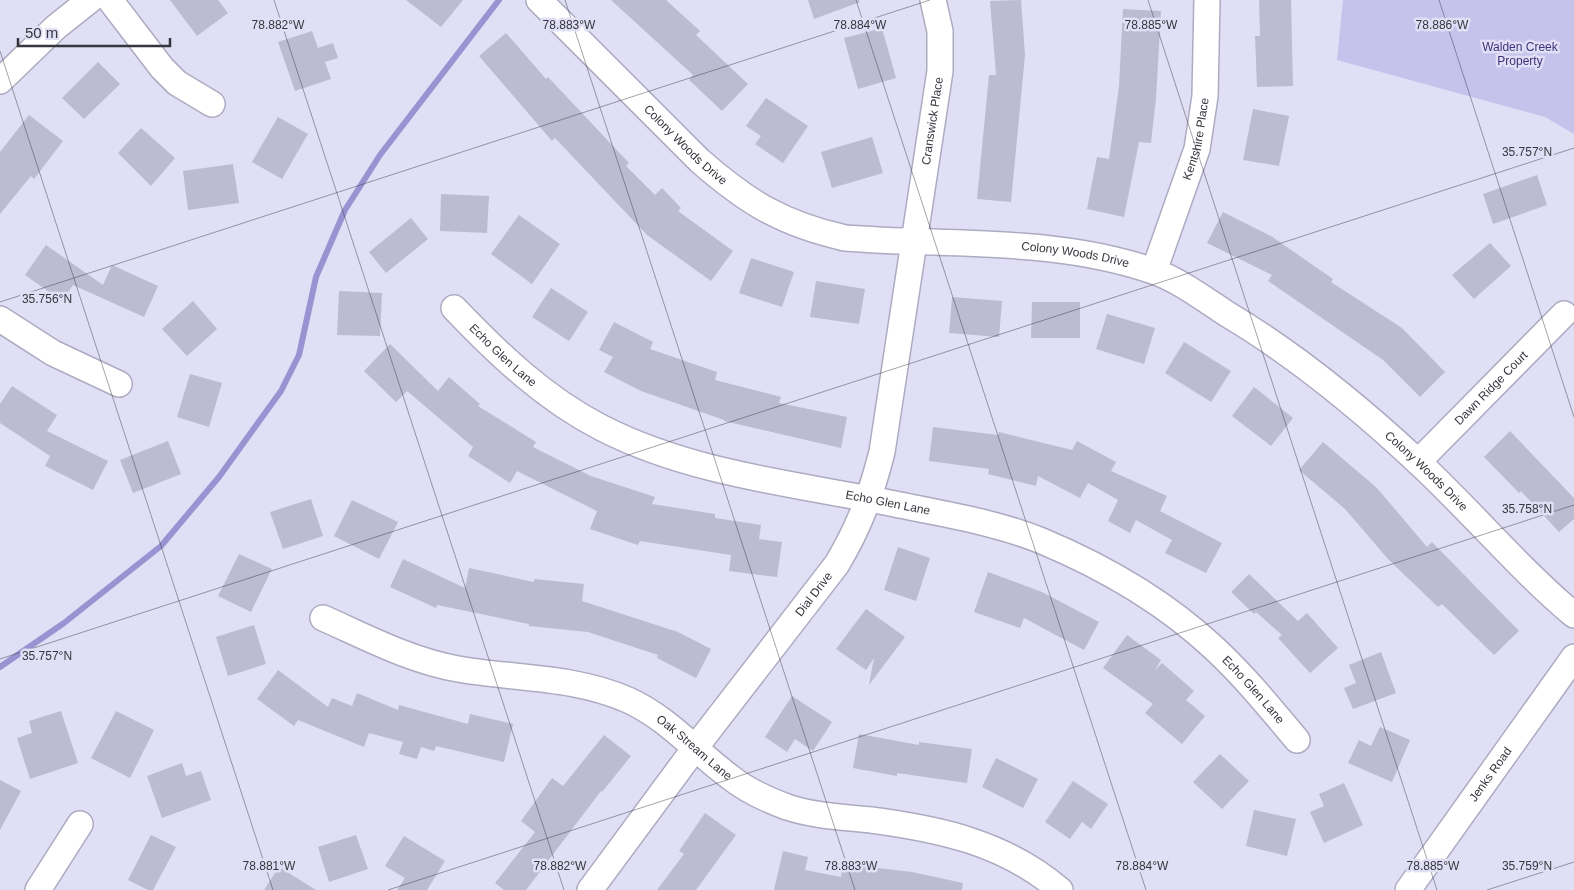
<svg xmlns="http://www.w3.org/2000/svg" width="1574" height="890" font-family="Helvetica,sans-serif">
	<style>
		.green { fill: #c5c2eb }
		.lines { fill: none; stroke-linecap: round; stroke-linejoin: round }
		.stream { stroke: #9993d1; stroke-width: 6 }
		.building { fill: #bcbbd1 }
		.minor-casing { stroke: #adabc1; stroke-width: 28 }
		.minor { stroke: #fff; stroke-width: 25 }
		.ticks { fill: none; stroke: #36363e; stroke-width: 1; stroke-opacity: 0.45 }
		.labels { text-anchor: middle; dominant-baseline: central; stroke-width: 5; stroke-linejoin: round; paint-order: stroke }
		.park-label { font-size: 12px; fill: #40317b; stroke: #e0dff5 }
		.street-label { font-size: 12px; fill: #36363e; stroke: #e0dff5 }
		.ticks-label { font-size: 12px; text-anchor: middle; fill: #36363e; stroke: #e0dff5; stroke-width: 5; stroke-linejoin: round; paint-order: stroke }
	</style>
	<rect width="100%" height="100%" fill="#e0dff5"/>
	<polygon class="green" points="1343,0 1574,0 1574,134 1545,117 1337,60"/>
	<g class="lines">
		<polyline class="stream" points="0,667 64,623 161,546 219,477 281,391 299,355 316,277 345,210 380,155 499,0"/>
	</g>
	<g class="building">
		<polygon points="170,0 218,0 228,13 197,36"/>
		<polygon points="406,0 463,0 441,27"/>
		<polygon points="611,0 666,0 700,31 696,35 748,84 722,111 689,80 693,75"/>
		<polygon points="808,0 859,0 860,2 814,19"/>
		<polygon points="1021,0 1025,55 1011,202 977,199 989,75 996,75 990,1"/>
		<polygon points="1259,0 1291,0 1293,86 1257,87 1255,36 1260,36"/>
		<polygon points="1123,9 1161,11 1156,98 1151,143 1139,142 1124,217 1087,209 1097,157 1109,159 1119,86"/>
		<polygon points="882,28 896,78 858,89 844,38"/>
		<polygon points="312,31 318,48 333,43 338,58 325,62 331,79 295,91 278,42"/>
		<polygon points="506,33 546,79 548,77 629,163 626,166 655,195 662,188 681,208 678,211 733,251 711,281 647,235 555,138 552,141 479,56"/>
		<polygon points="98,62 120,84 84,119 62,98"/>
		<polygon points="766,98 808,126 783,163 755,144 761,136 746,126"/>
		<polygon points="1253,109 1289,116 1279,166 1243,160"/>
		<polygon points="29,115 63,141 34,179 31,176 0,214 0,152"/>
		<polygon points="278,117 308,134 282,179 252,162"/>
		<polygon points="141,128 175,158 151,186 118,153"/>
		<polygon points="872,137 883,173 832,188 821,152"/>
		<polygon points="233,164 239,203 188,210 183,171"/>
		<polygon points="1537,175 1547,205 1493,224 1483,194"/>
		<polygon points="441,194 489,196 487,233 440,231"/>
		<polygon points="1223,212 1271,236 1333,279 1331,282 1402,328 1445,372 1420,397 1383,360 1268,281 1272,275 1207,243"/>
		<polygon points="519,215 560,244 532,284 491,254"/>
		<polygon points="411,218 428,239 386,273 369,252"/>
		<polygon points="1490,243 1511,266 1474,299 1452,275"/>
		<polygon points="46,245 103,285 112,265 158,286 144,317 73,285 62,301 25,275"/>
		<polygon points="751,258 794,272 782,307 739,293"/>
		<polygon points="816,281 865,289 859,324 810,317"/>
		<polygon points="551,288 588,312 569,341 532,317"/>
		<polygon points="339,291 382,293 380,336 337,335"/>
		<polygon points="952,297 1002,301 999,337 949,333"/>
		<polygon points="193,301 217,329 187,356 162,329"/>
		<polygon points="1032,302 1080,302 1080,338 1031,338"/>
		<polygon points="1107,314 1155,328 1144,364 1096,349"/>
		<polygon points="614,322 653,342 650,349 717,372 715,380 781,397 779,403 847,417 841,448 724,421 724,420 641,391 604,372 613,357 599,350"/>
		<polygon points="1184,342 1231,371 1211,402 1165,373"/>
		<polygon points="390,344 438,391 449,377 480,404 478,406 536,442 533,447 591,476 655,497 652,504 715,514 715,518 761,525 759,539 782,542 777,577 729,571 731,555 640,541 638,545 590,529 597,511 517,471 510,483 468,456 473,447 407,391 396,402 364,371"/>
		<polygon points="190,374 222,383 209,427 177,417"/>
		<polygon points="12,386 57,415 47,431 108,461 93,490 45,466 50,456 0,423 0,404"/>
		<polygon points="1254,387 1293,418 1271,446 1232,416"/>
		<polygon points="933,427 998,435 999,432 1072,450 1077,441 1116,462 1111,471 1167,496 1160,511 1222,543 1206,573 1165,553 1172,540 1136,520 1130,533 1108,521 1118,500 1088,483 1080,498 1038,476 1036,486 988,474 989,469 929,461"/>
		<polygon points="1510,431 1574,498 1574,519 1559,532 1521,491 1519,493 1484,457"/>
		<polygon points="168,441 181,474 133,493 120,460"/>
		<polygon points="1323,442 1377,488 1427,547 1432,542 1519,631 1494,655 1442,604 1438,607 1388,559 1345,509 1299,470"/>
		<polygon points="311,499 323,536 283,549 270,512"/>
		<polygon points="352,500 398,522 379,559 334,536"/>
		<polygon points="898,547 930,558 916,601 884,590"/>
		<polygon points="239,554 272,569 251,612 218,596"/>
		<polygon points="403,559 465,588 469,568 534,582 534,579 584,584 582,601 678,632 711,649 696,678 657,658 658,655 588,632 529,626 529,624 437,605 436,608 390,587"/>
		<polygon points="988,572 1042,592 1099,622 1084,650 1024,618 1020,628 974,612"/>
		<polygon points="1249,574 1298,621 1307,613 1338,648 1310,673 1278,638 1282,635 1256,612 1254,614 1231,592"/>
		<polygon points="866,609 905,637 869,685 874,658 866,670 836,649"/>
		<polygon points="254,625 266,664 228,676 216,637"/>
		<polygon points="1127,635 1161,660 1155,670 1162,663 1194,691 1186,700 1205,716 1182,744 1145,713 1153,704 1103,668"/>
		<polygon points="1381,652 1396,693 1353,709 1344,688 1356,683 1349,665"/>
		<polygon points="278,670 328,707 332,698 352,706 357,693 398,710 399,705 468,724 470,714 513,724 504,762 436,746 434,751 421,747 417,759 399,754 403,742 369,733 364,747 298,720 294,726 257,699"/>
		<polygon points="792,696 832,722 813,751 795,739 787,752 765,737"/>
		<polygon points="61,711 78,763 30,779 17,738 32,733 29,721"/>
		<polygon points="116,711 154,730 130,778 91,758"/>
		<polygon points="1380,727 1410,740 1392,782 1348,763 1359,740 1371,746"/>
		<polygon points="859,734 919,745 919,742 972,749 967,783 897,773 897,776 853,768"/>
		<polygon points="604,735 631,756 602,792 601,791 526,890 504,890 495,883 535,832 521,821 552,778 563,786"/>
		<polygon points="1220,754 1249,781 1222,809 1193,782"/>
		<polygon points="996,758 1038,779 1023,808 982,787"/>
		<polygon points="182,763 186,776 201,771 211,800 162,818 147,776"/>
		<polygon points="0,780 21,791 0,830"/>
		<polygon points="1073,781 1108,804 1091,829 1082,822 1070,839 1045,822"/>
		<polygon points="1344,783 1363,825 1324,843 1310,812 1324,806 1319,794"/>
		<polygon points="1254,810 1296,819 1287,856 1246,846"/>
		<polygon points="705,813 736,835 696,890 657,890 684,854 679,851"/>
		<polygon points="151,835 176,847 153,890 148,890 128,880"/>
		<polygon points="356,835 368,869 329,882 318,847"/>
		<polygon points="404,836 445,861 427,890 397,890 405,878 385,866"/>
		<polygon points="783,851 808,857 805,870 841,877 843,864 912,872 963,883 962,890 774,890"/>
		<polygon points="279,867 316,890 264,890"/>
	</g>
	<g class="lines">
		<g class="minor-casing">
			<g id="minor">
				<polyline points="110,0 162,68 177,83 212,104"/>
				<path id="s1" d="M539,0L700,161C748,203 783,224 845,238C947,246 1055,237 1153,271C1179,280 1204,299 1227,314C1296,355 1359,407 1417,461C1471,511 1518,568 1574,615"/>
				<polyline points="0,81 56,27 90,0"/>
				<path id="s2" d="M1154,271L1197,149L1205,96L1207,0"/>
				<path id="s3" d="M454,308C498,354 545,399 602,428C692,474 797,484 895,504C944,514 995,522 1042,541C1104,567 1166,603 1215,649C1245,677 1271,709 1297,740"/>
				<polyline points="0,319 53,353 119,384"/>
				<path id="s4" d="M1418,462L1564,314"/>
				<path id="s5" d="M323,618C366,637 411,661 458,669C514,679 574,676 628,700C668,718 696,752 730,777C746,790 768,800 787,807C814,816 843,817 871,820C940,829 1005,843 1060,890"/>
				<polyline points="38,890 80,824"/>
				<path id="s6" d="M590,890L695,748L837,564C860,525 871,495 882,452L940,71V31L933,0"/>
				<path id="s7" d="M1408,890L1574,657"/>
			</g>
		</g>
		<use href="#minor" class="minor"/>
	</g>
	<path class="ticks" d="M274,0L564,890M565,0L855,890M856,0L1146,890M1148,0L1437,890M1439,0L1574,417M0,51L273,890M0,302L930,0M0,659L1574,148M388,890L1574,505M1487,890L1574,862"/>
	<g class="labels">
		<g class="park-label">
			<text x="1520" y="47">Walden Creek<tspan x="1520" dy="14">Property</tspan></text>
		</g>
		<g class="street-label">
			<text stroke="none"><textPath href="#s6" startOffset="865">Cranswick Place</textPath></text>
			<text stroke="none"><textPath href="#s2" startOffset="139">Kentshire Place</textPath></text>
			<text stroke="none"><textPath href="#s1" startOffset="206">Colony Woods Drive</textPath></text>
			<text stroke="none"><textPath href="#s1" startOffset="625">Colony Woods Drive</textPath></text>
			<text stroke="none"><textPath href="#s3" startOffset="68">Echo Glen Lane</textPath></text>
			<text stroke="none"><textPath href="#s4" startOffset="104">Dawn Ridge Court</textPath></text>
			<text stroke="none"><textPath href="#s1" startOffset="1045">Colony Woods Drive</textPath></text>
			<text stroke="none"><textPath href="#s3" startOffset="488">Echo Glen Lane</textPath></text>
			<text stroke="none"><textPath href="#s6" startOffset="371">Dial Drive</textPath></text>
			<text stroke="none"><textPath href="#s3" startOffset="908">Echo Glen Lane</textPath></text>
			<text stroke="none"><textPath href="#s5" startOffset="400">Oak Stream Lane</textPath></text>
			<text stroke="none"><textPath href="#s7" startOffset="142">Jenks Road</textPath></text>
		</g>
	</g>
	<g class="ticks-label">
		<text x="278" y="29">78.882°W</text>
		<text x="569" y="29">78.883°W</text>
		<text x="860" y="29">78.884°W</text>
		<text x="1151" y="29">78.885°W</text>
		<text x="1442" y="29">78.886°W</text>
		<text x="1527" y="156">35.757°N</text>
		<text x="47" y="303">35.756°N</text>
		<text x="1527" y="513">35.758°N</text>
		<text x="47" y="660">35.757°N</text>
		<text x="269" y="870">78.881°W</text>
		<text x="560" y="870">78.882°W</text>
		<text x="851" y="870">78.883°W</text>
		<text x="1142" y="870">78.884°W</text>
		<text x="1433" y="870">78.885°W</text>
		<text x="1527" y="870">35.759°N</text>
	</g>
	<path d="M18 38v8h152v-8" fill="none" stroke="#36363e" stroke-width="2.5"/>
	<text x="25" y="38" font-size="15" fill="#36363e" stroke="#e0dff5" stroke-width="4" paint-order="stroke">50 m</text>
</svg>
